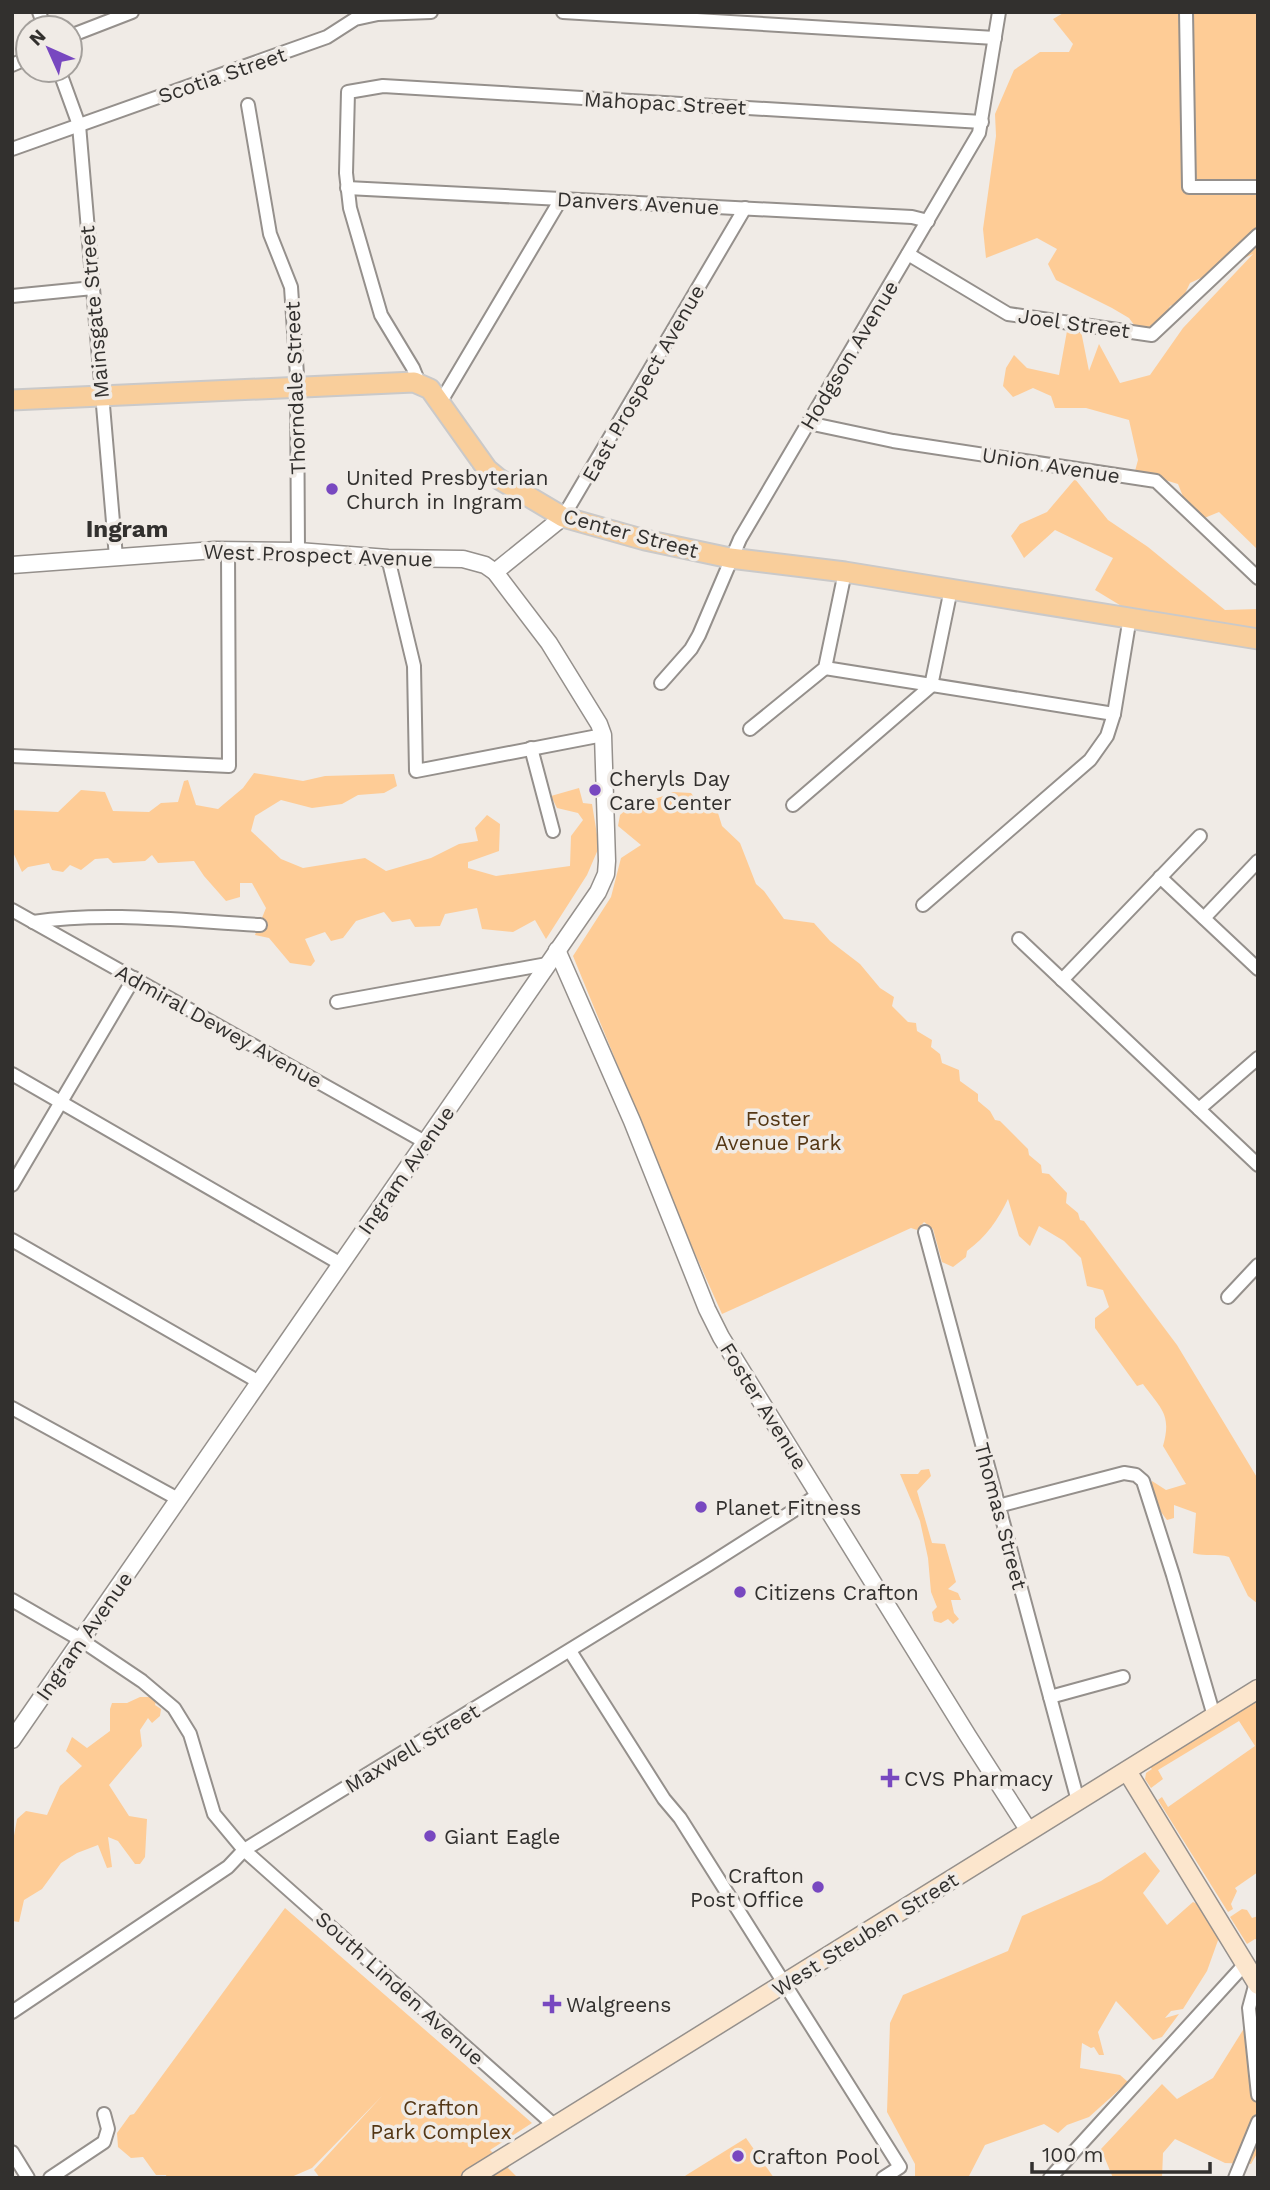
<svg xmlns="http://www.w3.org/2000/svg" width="1270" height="2190" font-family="'Work Sans',sans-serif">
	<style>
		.green { fill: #fecc96 }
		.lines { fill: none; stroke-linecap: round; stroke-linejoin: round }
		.minor-casing { stroke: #95908c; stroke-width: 16 }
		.tertiary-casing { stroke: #95908c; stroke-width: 19 }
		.secondary-casing { stroke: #95908c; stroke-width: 21 }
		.primary-casing { stroke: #cac9c9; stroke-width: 23 }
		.minor { stroke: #fff; stroke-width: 12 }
		.tertiary { stroke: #fff; stroke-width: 16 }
		.secondary { stroke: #fce6cd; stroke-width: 18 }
		.primary { stroke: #f9ce9b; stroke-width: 19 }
		.poi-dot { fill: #7848c0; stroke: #f0ebe6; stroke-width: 2.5 }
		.labels { text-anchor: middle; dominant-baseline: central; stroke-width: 7; stroke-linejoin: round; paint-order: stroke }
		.street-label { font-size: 21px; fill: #32302e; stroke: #f0ebe6 }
		.poi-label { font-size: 21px; fill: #32302e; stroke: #f0ebe6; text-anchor: start }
		.park-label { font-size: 21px; fill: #543715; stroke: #f0ebe6 }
		.quarter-label { font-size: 24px; font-weight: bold; fill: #32302e; stroke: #f0ebe6 }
	</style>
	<rect width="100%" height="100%" fill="#f0ebe6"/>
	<g class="green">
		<path d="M1065,12H1258V550L1219,512L1202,519L1184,499L1178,484L1135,471L1138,460L1129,420L1086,408H1055L1051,396L1033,388L1013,397L1003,386L1006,368L1014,355L1027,368L1059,375L1067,331H1081L1089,371L1099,344L1120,383L1150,375L1183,328L1253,254L1190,283L1181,302L1170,306C1163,322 1156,329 1138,330L1129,318L1112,308L1056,280L1048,264L1057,249L1037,238L986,258L983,229L996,136L995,114L1014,70L1040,52H1069L1073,44L1053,19Z"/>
		<polygon points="1075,479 1108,520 1148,547 1225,610 1258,609 1258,642 1161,630 1095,590 1113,558 1055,530 1024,558 1011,536 1020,524 1047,512"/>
		<polygon points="254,773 303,781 325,776 394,774 397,786 384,793 358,795 342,804 312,808 281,800 255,816 251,831 281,859 303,868 365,858 386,871 431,858 459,844 478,841 475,828 487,815 500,824 499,851 468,862 468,868 496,876 570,866 571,836 583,820 578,813 557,808 551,796 579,788 583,803 592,804 599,847 587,875 546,939 535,920 513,932 482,929 477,908 445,914 440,926 415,927 410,919 392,922 384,912 356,921 343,938 331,941 325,932 305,939 315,961 311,966 290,963 269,938 255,935 266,908 252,883 240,883 240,897 226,901 204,876 194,861 158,863 152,855 145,861 113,863 108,858 95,859 81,870 70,865 63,872 52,870 49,863 28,867 22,872 12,850 12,810 58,812 81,790 105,792 113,811 149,812 161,803 178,802 184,781 188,780 196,805 218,809 243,788"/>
		<path d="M673,792L691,793L705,811L718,813L722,826L740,843L756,884L764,891L784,919L814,923L830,941L860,964L880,988L894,997L892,1006L908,1022L916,1023L917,1031L932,1040L931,1047L940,1054L942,1063L959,1070L960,1081L978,1094V1101L990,1111L995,1120L1000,1121L1028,1149L1029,1155L1041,1165L1042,1173L1049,1174L1067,1193L1066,1203L1078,1213L1080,1220L1084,1221L1177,1345L1258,1479V1604L1248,1596L1229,1557C1217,1553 1206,1557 1193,1553L1196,1513L1174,1505V1518L1167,1520L1158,1508L1147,1498L1152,1481L1166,1490L1186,1484L1163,1446C1172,1414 1161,1409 1143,1384L1137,1386L1095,1328V1318L1109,1307L1103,1290L1087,1286L1081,1258L1064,1241L1039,1226L1030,1246L1019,1236L1008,1199C998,1220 986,1237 967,1251L966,1257L953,1267L942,1262L933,1229L924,1222L917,1230L911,1228L722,1314L692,1247L573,956L611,897L621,858L641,845L618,826L620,815C636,801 654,801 673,792Z"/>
		<polygon points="929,1469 931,1476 917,1491 932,1543 945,1544 956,1582 948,1589 958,1593 961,1600 951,1600 954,1613 959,1619 953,1624 948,1619 941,1623 934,1621 932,1612 937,1607 931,1592 928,1558 920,1521 900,1474 918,1474 921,1470"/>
		<polygon points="140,1697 157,1697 155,1705 161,1709 160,1716 152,1723 148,1718 140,1730 142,1746 109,1785 129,1816 147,1819 145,1857 140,1864 135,1864 118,1841 108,1837 112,1867 107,1868 98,1845 77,1853 61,1863 42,1889 24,1900 19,1922 12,1921 12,1847 17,1819 26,1811 47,1815 60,1786 82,1766 66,1751 72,1737 87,1748 110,1731 110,1709 112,1703 127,1703"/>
		<polygon points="1258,1700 1258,1872 1235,1888 1237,1891 1231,1904 1233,1909 1228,1912 1158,1800 1162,1797 1168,1807 1255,1746 1239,1721 1158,1770 1163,1779 1151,1788 1145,1779 1146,1773 1152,1769 1150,1767"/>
		<polygon points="1145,1852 1160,1871 1143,1893 1167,1925 1193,1902 1208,1909 1221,1932 1207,1971 1183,2009 1171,2011 1165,2018 1179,2014 1162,2037 1153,2040 1116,2001 1098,2032 1104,2055 1099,2055 1094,2047 1091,2048 1082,2043 1080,2068 1120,2075 1128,2082 1089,2117 1067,2125 1058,2133 1044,2124 985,2145 968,2178 915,2178 915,2164 887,2112 890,2023 903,1995 1008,1951 1022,1916 1101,1881"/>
		<polygon points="285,1908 532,2123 490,2150 518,2178 320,2178 314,2170 382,2096 312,2168 289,2178 167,2178 166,2175 156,2175 143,2157 131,2158 118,2147 117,2133 130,2115 134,2114"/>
		<polygon points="1242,1909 1247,1910 1252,1918 1258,1916 1258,1940 1255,1939 1247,1944 1230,1917"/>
		<polygon points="1253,2014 1258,2014 1258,2152 1251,2164 1225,2163 1175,2139 1163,2153 1162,2178 1113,2178 1101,2149 1162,2084 1177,2099 1213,2078"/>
		<polygon points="746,2138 774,2178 682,2178 688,2174"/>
	</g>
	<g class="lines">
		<g class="minor-casing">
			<g id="minor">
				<polyline points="39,12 45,28"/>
				<polyline points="563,12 995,38"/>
				<polyline points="1186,12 1189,187 1258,187"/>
				<polyline points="70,36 132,12"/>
				<polyline points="12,65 28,58"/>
				<polyline points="59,70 79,125 116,557"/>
				<polyline points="248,105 270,234 291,287 297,375 298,551"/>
				<polyline points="12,149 327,37 355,19 378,14 431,12"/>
				<polyline points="347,188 912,217 928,221"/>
				<polyline points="908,254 1008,314 1152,335 1258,235"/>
				<polyline points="12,296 93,288"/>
				<polyline points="419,383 413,368 381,315 350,208 346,173 348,92 383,86 982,122"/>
				<polyline points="440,403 561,199"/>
				<polyline points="808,423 893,441 1156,481 1258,578"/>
				<polyline points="563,517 745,208"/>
				<polyline points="388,558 414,666 416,771 603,735"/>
				<polyline points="825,668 1114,714"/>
				<polyline points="661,683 691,649 699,635 740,539 979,133 999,12"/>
				<polyline points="750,729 825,668 845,572"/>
				<polyline points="531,748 553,831"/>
				<polyline points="12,756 229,766 228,550"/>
				<polyline points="793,805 931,686 951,589"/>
				<polyline points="1160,877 1258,969"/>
				<polyline points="923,905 1090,760 1107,736 1114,714 1130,617"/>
				<polyline points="12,910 425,1142"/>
				<polyline points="1204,918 1258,861"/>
				<path d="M33,922C108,911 185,921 260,925"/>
				<polyline points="1019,939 1258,1165"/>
				<polyline points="1062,980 1200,836"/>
				<polyline points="337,1002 547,964"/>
				<polyline points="12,1074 341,1264"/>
				<polyline points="1199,1109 1258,1058"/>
				<polyline points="12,1185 134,978"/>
				<polyline points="925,1232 1078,1801"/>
				<polyline points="12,1240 259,1382"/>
				<polyline points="1228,1297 1258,1265"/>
				<polyline points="12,1408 178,1499"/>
				<polyline points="998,1506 1124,1473 1136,1475 1143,1481 1173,1575 1214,1716"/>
				<polyline points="12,1600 81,1640 142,1681 174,1708 190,1734 214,1814 244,1850 555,2126"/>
				<polyline points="570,1651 664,1799 680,1818 900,2167 883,2178"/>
				<polyline points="1050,1697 1123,1677"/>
				<polyline points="1258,1983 1256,1982 1249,2008 1258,2095"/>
				<polyline points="12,2012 228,1867 244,1850 708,1565 818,1495"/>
				<polyline points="12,2152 28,2178"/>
				<polyline points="50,2178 104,2142 108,2129 104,2114"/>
				<polyline points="1050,2178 1245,1964"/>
				<polyline points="1235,2178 1258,2122"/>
			</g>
		</g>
		<g class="tertiary-casing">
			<g id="tertiary">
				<polyline points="12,565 215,550 298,551 388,558 463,559 485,565 495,572 549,643 599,724 603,735 607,861 606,874 598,892 12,1740"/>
				<polyline points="495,572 563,517"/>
				<polyline points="557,950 632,1121 707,1309 721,1337 968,1736 1029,1831"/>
			</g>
		</g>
		<g class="secondary-casing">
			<g id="secondary">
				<polyline points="1127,1771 1258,1985"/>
				<polyline points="471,2178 1258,1689"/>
			</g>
		</g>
		<g class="primary-casing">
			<polyline id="primary" points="12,400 414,382 430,389 487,469 499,479 563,517 645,540 730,558 845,572 1258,639"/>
		</g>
		<use href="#minor" class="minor"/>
		<use href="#tertiary" class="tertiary"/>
		<use href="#secondary" class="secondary"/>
		<use href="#primary" class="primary"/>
	</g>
	<g class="poi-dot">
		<circle cx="332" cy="489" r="7"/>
		<circle cx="595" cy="790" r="7"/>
		<circle cx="701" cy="1507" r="7"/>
		<circle cx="740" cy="1592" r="7"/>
		<path d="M886.5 1767.5h7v7h7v7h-7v7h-7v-7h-7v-7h7z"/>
		<circle cx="430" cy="1836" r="7"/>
		<circle cx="818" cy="1887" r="7"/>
		<path d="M548.5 1993.5h7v7h7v7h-7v7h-7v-7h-7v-7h7z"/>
		<circle cx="738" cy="2156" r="7"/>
	</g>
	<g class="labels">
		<g class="street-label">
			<text transform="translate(222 75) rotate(-19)">Scotia Street</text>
			<text transform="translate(665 103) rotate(3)">Mahopac Street</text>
			<text transform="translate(638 203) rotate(3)">Danvers Avenue</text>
			<text transform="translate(94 312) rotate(-95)">Mainsgate Street</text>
			<text transform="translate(1074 323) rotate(8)">Joel Street</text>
			<text transform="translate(849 355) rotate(-59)">Hodgson Avenue</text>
			<text transform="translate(643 383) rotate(-60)">East Prospect Avenue</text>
			<text transform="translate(295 388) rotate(-92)">Thorndale Street</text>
			<text transform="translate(1051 465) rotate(9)">Union Avenue</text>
			<text transform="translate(631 533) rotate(15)">Center Street</text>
			<text transform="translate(318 555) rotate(2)">West Prospect Avenue</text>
			<text transform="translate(219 1026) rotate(29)">Admiral Dewey Avenue</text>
			<text transform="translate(406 1170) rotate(-55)">Ingram Avenue</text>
			<text transform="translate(764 1406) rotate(58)">Foster Avenue</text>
			<text transform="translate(1001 1516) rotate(75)">Thomas Street</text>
			<text transform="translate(84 1636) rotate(-55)">Ingram Avenue</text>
			<text transform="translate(412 1748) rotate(-31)">Maxwell Street</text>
			<text transform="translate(865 1934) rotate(-32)">West Steuben Street</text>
			<text transform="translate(400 1988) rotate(42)">South Linden Avenue</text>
		</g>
		<g class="poi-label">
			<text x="346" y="477">United Presbyterian<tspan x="346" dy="24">Church in Ingram</tspan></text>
			<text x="609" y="778">Cheryls Day<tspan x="609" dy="24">Care Center</tspan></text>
			<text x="715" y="1507">Planet Fitness</text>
			<text x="754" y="1592">Citizens Crafton</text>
			<text x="904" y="1778">CVS Pharmacy</text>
			<text x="444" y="1836">Giant Eagle</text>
			<text x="804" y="1875" text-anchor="end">Crafton<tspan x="804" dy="24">Post Office</tspan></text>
			<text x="566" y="2004">Walgreens</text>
			<text x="752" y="2156">Crafton Pool</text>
		</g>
		<g class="park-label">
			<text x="778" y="1118">Foster<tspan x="778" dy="24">Avenue Park</tspan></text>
			<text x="441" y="2107">Crafton<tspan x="441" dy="24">Park Complex</tspan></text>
		</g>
		<g class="quarter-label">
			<text x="127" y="529">Ingram</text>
		</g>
	</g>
	<rect width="1270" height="2190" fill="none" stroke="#32302e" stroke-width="28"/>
	<g transform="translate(49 49) rotate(315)"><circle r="33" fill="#f0ebe6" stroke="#a4a09c" stroke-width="2"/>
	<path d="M0-5L12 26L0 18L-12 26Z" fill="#7848c0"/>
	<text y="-10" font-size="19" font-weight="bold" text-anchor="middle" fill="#32302e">N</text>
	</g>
	<path d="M1032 2162v10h178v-10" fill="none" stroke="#32302e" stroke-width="3.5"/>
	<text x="1042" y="2162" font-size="21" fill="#32302e" stroke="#f0ebe6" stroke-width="5" paint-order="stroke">100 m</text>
</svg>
